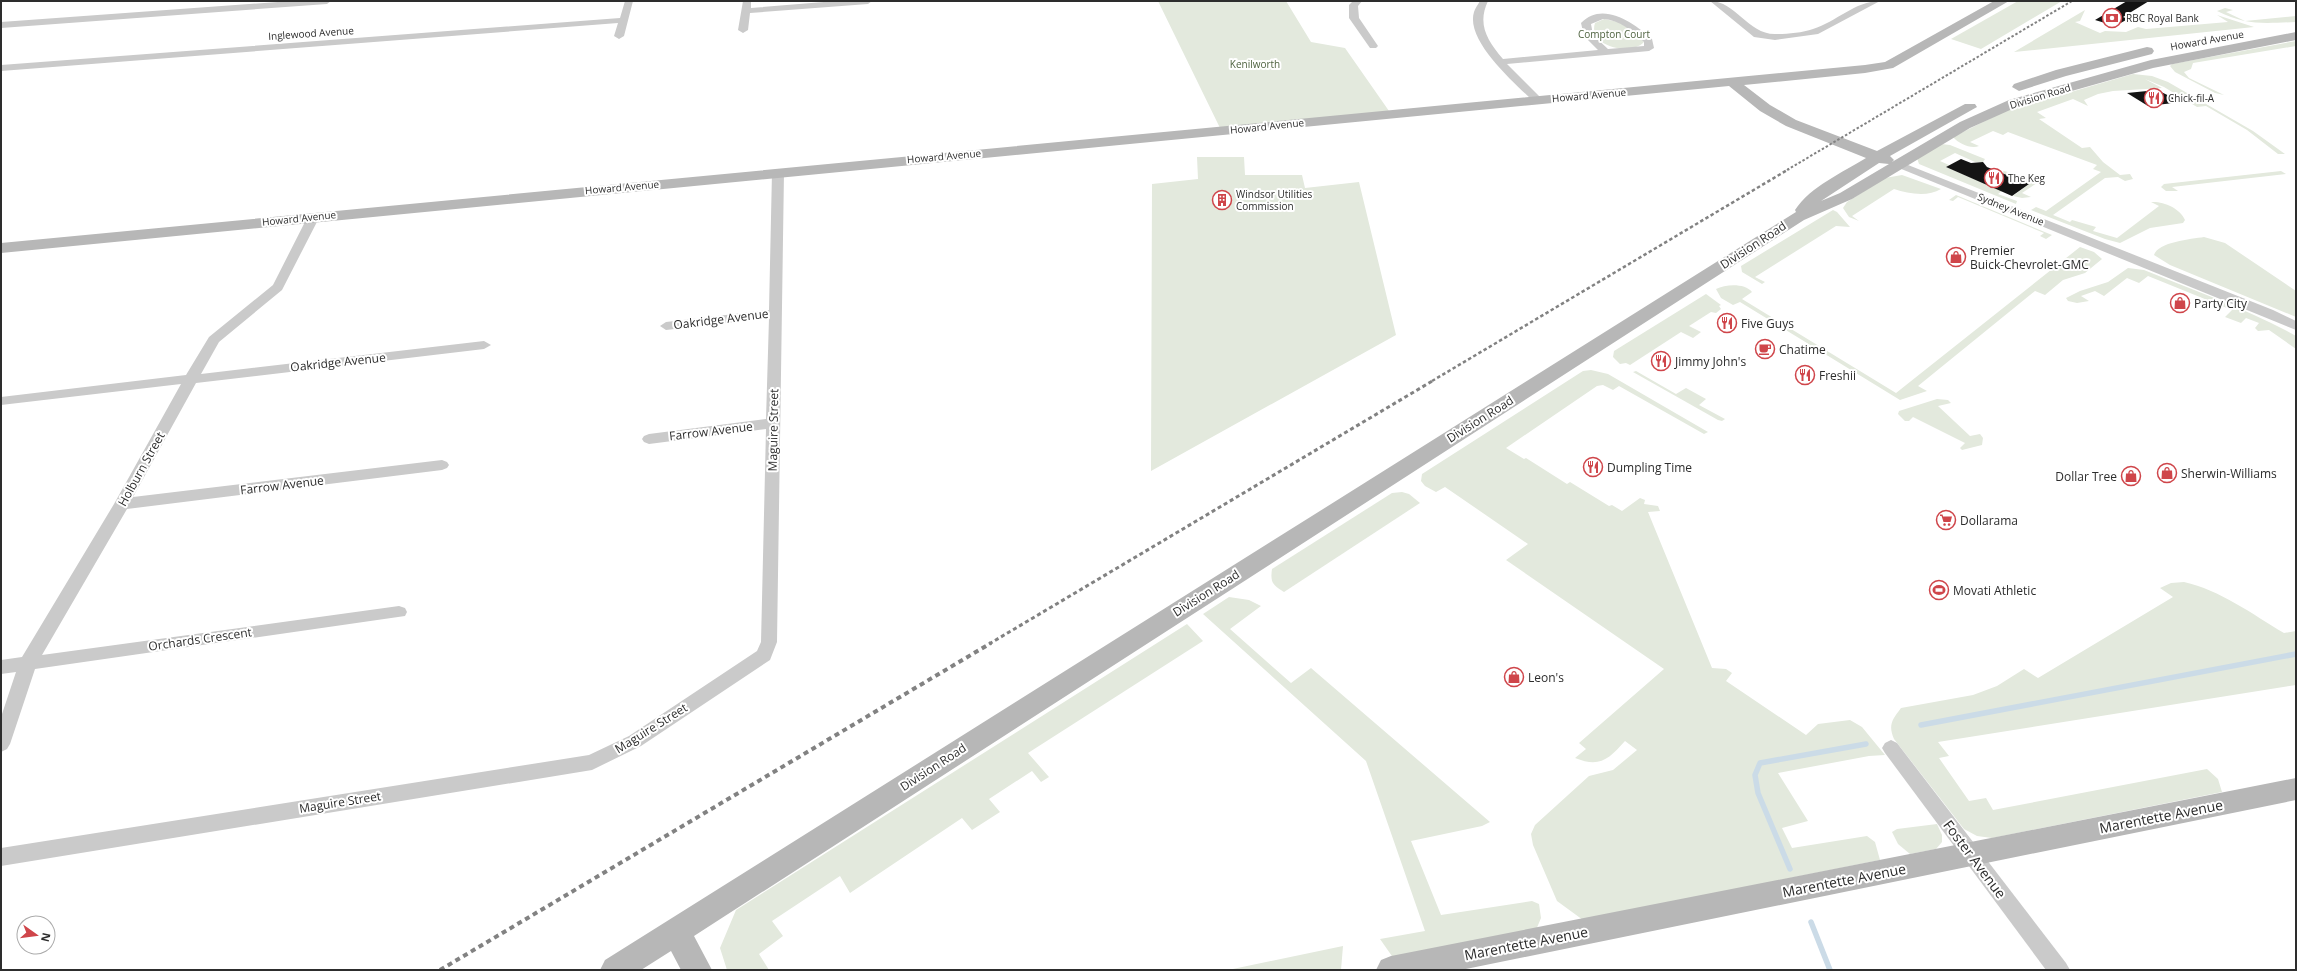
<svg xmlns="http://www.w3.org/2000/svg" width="2297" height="971" font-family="'Open Sans',sans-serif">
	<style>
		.green { fill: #e3e9dd }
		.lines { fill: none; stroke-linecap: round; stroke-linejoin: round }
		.stream { stroke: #cbdbe7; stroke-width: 5.5 }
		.building { fill: #141414 }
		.street { fill: #cacaca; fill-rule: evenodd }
		.secondary { fill: #b7b7b7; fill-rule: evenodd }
		.rail-far3 { stroke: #828282; stroke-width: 2; stroke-dasharray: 2.5 2; stroke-linecap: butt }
		.rail-far2 { stroke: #828282; stroke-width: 2.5; stroke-dasharray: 3.5 2.5; stroke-linecap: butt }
		.rail-far1 { stroke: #828282; stroke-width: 3; stroke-dasharray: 4 3; stroke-linecap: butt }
		.rail { stroke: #828282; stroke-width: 4; stroke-dasharray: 5 4; stroke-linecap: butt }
		.labels { text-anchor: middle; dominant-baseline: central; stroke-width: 4; stroke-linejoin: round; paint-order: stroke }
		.far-poi-label { font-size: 10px; fill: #2d2d2d; stroke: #fff; text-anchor: start }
		.far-street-label { font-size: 10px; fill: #2d2d2d; stroke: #fff }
		.far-park-label { font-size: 10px; fill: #4f6340; stroke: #fff }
		.street-label { font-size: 12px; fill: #2d2d2d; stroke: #fff }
		.poi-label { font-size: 12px; fill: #2d2d2d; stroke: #fff; text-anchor: start }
		.near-street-label { font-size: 14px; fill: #2d2d2d; stroke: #fff }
	</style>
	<rect width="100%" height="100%" fill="#fff"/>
	<g class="green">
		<polygon points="1158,1 1286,1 1311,42 1345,48 1389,111 1220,128"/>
		<polygon points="2018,1 2062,1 1981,49 1951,39"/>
		<path d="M2225,8L2233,10L2226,12L2245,21L2296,16V22C2265,23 2247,26 2217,11Z"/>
		<polygon points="2085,10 2080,21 2075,22 2100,33 2105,31 2126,32 2138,27 2146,29 2228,22 2217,15 2254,27 2014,52"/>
		<path d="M1604,19L1623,23L1644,42C1632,56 1587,47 1595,23Z"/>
		<polygon points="2296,41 2296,46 2193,63 2191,69 2184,72 2189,78 2224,95 2215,93 2175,72 2170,66 2172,64"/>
		<path d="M2133,74L2152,76L2168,82L2253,131L2285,154H2278L2247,130L2206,106L2197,107L2164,87L2145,79L2162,88L2113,91L2098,94L2084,100L2088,106L2073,99L2037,112L2046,118L2039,119L2082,148L2090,147L2103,162L2120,175L2130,174L2133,179L2125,181L2118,177L2105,178L2053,215L2070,222L2072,220L2096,227L2093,231L2117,238L2159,206L2151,202C2163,201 2180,208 2185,220L2183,223L2150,228L2120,243L2105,239L2031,210L2036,207L2046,211L2101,172L2093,169L2097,165L2008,132L2003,135L1993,131L1970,142L1979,146C1971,149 1959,144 1953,137L2005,111Z"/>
		<polygon points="1941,144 1950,145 1985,159 1983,162 1975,162 1955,153 1940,161 1949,165 1946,167 2002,191 1998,194 2017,201 2016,204 1919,164 1917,158"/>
		<polygon points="1197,157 1244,157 1245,175 1302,175 1305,188 1359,182 1396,335 1151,471 1152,184 1198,179"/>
		<polygon points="2004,171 2040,181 2022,193 2031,197 2022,198 2013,196 2029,184 2001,173"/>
		<polygon points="2281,171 2286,174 2172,187 2178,191 2166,191 2161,187 2164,184"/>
		<path d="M1902,175L1941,189C1928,197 1909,194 1894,189L1852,216L1859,221L1849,217L1843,208L1847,202L1885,178Z"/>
		<polygon points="1956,195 2052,235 2046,239 2040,236 2044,233 1958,197 1953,201 1949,200"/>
		<polygon points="1833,210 1837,212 1850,227 1836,226 1755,277 1765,282 1762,284 1742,272 1741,266"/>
		<path d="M2204,237L2225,243L2296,291V317L2170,265L2154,255C2158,242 2191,239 2204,237Z"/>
		<path d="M2080,247L2094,252L2102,259L2085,273L2063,280L2045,295L2035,291L1918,386L1927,391L1900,400L1740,302L1733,305L1721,298L1716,289C1726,284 1745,283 1752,292L1742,299L1896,393Z"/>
		<path d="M2128,268L2144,270C2195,291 2248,309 2296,336V349L2269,330L2258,331L2255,328L2259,323L2246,318L2241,323L2225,317L2232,310L2148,276L2139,283L2127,278L2104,296L2095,291L2081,296L2089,301L2077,303L2068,301L2066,298L2080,291L2108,282Z"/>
		<polygon points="1706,294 1721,305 1719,306 1721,309 1716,313 1711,312 1689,326 1701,332 1693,338 1681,332 1630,365 1626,363 1620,364 1613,357 1614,351"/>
		<path d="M1591,370L1608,374L1708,432L1704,434L1619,386L1613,390L1603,385L1597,386L1506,448L1524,459L1526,458L1567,484L1570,482L1609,506L1612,505L1622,511L1640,498L1645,500L1644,504L1658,506L1660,511L1648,512L1712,668L1726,669L1732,673L1726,681L1806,735L1818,724L1850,720L1862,727L1885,755L1869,756L1778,773L1808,821L1782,828L1792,848L1867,836L1875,842L1880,860L1583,920L1557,901L1533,845L1531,834L1535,825L1589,776L1613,770L1637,750L1625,741C1609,759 1600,768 1575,758L1586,749L1579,743L1664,669L1506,560L1528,544L1445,487L1436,492L1425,486L1421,481L1422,474L1583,371Z"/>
		<polygon points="1636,371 1676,394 1686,388 1706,399 1699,405 1725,419 1722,421 1718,420 1633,372"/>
		<polygon points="1937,399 1948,400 1951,403 1938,406 1970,436 1980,434 1983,438 1982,445 1962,450 1960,448 1965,443 1913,417 1909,421 1905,421 1898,414 1899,411"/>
		<path d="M1402,492L1409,494L1420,503L1284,592C1273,585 1270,583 1272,569L1392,493Z"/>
		<path d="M2184,582C2220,590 2252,614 2284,633L2296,631V685L1938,742L1949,756L1939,758L1969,801L1986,798L1993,810L2207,769L2218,779L2222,792L1992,838L1977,836L1964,829L1894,739C1888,725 1892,720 1901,708L1973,695L1997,686L2024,669L2038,678L2173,597L2160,588L2171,583Z"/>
		<polygon points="1229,597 1249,600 1261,606 1230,629 1291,683 1311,668 1490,822 1482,826 1411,841 1441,915 1532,901 1539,904 1541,918 1536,930 1394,959 1380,939 1425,931 1366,761 1203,614"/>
		<polygon points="1187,624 1203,641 1028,753 1049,777 1041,782 1032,771 989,799 1000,812 972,830 962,818 850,893 840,876 772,921 783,936 759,954 769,970 727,970 720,948 736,910"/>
		<polygon points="1937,824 1942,835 1942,842 1936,849 1910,854 1898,844 1892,832 1897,829"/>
		<polygon points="1343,946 1341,970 1228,970"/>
	</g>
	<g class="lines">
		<g class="stream">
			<polyline points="1921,725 2296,654"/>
			<polyline points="1790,869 1758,793 1755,775 1760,763 1866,744"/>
			<polyline points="1811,922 1830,970"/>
		</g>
	</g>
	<g class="building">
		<polygon points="2127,1 2149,1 2123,17 2128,19 2115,26 2095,20"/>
		<polygon points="2157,90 2182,102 2148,106 2127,93"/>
		<polygon points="1961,159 1971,163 1983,162 1987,167 2029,184 2012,196 1946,167"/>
	</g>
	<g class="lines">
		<g class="street">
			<polygon points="291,1 331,1 327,4 1,28 1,22"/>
			<polygon points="625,1 633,1 624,36 619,39 614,36 618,23 1,71 1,65 620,18"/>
			<polygon points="743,1 751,1 751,8 836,1 872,1 868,4 750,13 748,30 743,33 738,30"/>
			<polygon points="1353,1 1362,1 1358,6 1359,18 1378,46 1376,48 1370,48 1349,18 1349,5"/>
			<path d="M1480,1H1488C1477,24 1487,40 1503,59L1598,50L1584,36L1581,23C1603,0 1635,24 1652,39L1654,48L1649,51L1507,64L1543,100L1538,103L1534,102C1516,84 1465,41 1474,12C1475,8 1478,5 1480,1ZM1603,19C1620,20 1632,31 1644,42V46L1608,49L1593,35L1591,24Z"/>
			<path d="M1710,1C1736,1 1748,35 1776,34C1787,34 1802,33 1813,29C1836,22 1855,1 1880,1L1818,34L1775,40L1754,37Z"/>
			<polygon points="1898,161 2273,310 2296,321 2296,330 1894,166 1893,164"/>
			<polygon points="778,169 784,172 777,642 770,660 641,746 592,770 1,866 1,848 589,755 629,736 757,651 761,642 766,429 649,444 644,442 642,439 644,436 649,434 766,419 769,318 666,330 660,326 666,322 769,310 772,172"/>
			<polygon points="314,213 320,216 282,290 219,342 201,374 484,341 491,345 484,349 196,383 133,497 442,460 447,462 449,465 447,468 442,470 127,509 42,655 399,606 405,608 407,612 405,616 35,669 10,744 7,749 1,752 1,717 16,672 1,674 1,660 22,657 114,504 181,384 1,405 1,397 186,375 209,337 273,285 308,216"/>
			<polygon points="1891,740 1897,743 2066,963 2070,970 2046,970 1885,753 1882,748 1885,743"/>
		</g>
		<g class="secondary">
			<path d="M1994,1H2009L1893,68L1865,73L1744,85L1770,105L1796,120L1877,151L1965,104H1975L1977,107L1890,156L1894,160L1892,162L1960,122L2009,100L2151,60L2296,32V40L2153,68L2019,106L1970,128L1852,199L1804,220L694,936L712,970H681L671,951L641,970H600L605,960L1796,212L1795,210C1811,186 1842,173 1866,158L1786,126L1760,111L1729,86L1,253V243L1865,65L1885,62L1894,57ZM1879,163L1889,164L1840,193L1821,201Z"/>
			<polygon points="2147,47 2152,48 2154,51 2152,54 2066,76 2019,91 2012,87 2014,84 2056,70"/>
			<polygon points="2296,778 2296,800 1461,970 1376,970 1381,960 1391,956"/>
		</g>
		<polyline class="rail-far3" points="1787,170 2072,1"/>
		<polyline class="rail-far2" points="1432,381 1789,169"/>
		<polyline class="rail-far1" points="989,644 1434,380"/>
		<polyline class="rail" points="440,970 991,643"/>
	</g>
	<defs>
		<g id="bank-ring" transform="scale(1)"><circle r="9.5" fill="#fff" stroke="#cf454a" stroke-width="1.5"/><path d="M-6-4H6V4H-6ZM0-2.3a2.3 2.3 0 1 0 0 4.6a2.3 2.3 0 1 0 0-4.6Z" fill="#cf454a"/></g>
		<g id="restaurant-ring" transform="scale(1)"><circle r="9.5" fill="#fff" stroke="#cf454a" stroke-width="1.5"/><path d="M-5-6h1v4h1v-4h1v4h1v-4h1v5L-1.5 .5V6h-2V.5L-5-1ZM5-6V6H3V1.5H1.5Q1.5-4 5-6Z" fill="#cf454a"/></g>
		<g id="building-ring" transform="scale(1)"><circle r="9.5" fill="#fff" stroke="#cf454a" stroke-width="1.5"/><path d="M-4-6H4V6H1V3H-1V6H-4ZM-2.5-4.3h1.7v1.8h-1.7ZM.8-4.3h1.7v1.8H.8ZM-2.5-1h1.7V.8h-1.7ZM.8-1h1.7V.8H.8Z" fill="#cf454a"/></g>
		<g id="shop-ring" transform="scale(1)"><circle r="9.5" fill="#fff" stroke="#cf454a" stroke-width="1.5"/><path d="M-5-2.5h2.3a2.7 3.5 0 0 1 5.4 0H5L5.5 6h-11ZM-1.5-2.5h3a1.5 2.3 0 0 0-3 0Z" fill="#cf454a"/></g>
		<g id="cafe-ring" transform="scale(1)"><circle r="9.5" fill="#fff" stroke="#cf454a" stroke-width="1.5"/><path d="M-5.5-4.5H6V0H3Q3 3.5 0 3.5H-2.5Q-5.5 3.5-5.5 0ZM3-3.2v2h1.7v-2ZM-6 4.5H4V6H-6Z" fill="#cf454a"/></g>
		<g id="supermarket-ring" transform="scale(1)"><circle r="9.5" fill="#fff" stroke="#cf454a" stroke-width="1.5"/><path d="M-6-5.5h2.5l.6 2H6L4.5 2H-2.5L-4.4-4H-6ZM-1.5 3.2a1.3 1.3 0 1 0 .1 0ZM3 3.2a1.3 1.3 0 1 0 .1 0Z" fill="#cf454a"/></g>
		<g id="stadium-ring" transform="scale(1)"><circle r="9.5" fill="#fff" stroke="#cf454a" stroke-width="1.5"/><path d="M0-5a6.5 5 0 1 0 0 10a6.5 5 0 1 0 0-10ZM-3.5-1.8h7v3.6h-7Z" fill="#cf454a"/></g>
	</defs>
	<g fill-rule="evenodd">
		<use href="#bank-ring" x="2112" y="18"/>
		<use href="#restaurant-ring" x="2154" y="98"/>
		<use href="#restaurant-ring" x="1994" y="178"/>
		<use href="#building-ring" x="1222" y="200"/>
		<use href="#shop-ring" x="1956" y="257"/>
		<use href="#shop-ring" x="2180" y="303"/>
		<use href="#restaurant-ring" x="1727" y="323"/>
		<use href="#cafe-ring" x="1765" y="349"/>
		<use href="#restaurant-ring" x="1661" y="361"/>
		<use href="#restaurant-ring" x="1805" y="375"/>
		<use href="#restaurant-ring" x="1593" y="467"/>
		<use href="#shop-ring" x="2167" y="473"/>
		<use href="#shop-ring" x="2131" y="476"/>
		<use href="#supermarket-ring" x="1946" y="520"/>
		<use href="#stadium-ring" x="1939" y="590"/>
		<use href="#shop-ring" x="1514" y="677"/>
	</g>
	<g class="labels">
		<g class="far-poi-label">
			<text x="2126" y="18">RBC Royal Bank</text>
			<text x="2168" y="98">Chick-fil-A</text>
			<text x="2008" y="178">The Keg</text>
			<text x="1236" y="194">Windsor Utilities<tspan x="1236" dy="12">Commission</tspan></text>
		</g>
		<g class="far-street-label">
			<text transform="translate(311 33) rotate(-4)">Inglewood Avenue</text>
			<text transform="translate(2207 40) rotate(-10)">Howard Avenue</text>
			<text transform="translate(1589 95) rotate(-5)">Howard Avenue</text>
			<text transform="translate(2040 96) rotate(-17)">Division Road</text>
			<text transform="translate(1267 126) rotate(-6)">Howard Avenue</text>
			<text transform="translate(944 156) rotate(-5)">Howard Avenue</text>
			<text transform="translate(622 187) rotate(-5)">Howard Avenue</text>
			<text transform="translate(2011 209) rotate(22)">Sydney Avenue</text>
			<text transform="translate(299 218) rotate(-6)">Howard Avenue</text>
		</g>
		<g class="far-park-label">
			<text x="1614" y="34">Compton Court</text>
			<text x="1255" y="64">Kenilworth</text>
		</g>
		<g class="street-label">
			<text transform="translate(1753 245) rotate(-33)">Division Road</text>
			<text transform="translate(721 319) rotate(-7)">Oakridge Avenue</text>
			<text transform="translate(338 362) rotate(-6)">Oakridge Avenue</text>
			<text transform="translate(1480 419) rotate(-32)">Division Road</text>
			<text transform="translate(773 430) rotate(-89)">Maguire Street</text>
			<text transform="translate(711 431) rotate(-7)">Farrow Avenue</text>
			<text transform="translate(141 469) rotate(-61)">Holburn Street</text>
			<text transform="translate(282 485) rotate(-7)">Farrow Avenue</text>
			<text transform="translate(1206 593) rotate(-32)">Division Road</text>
			<text transform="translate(200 639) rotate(-8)">Orchards Crescent</text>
			<text transform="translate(651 728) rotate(-32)">Maguire Street</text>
			<text transform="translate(933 767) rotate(-33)">Division Road</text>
			<text transform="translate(340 802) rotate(-9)">Maguire Street</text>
		</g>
		<g class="poi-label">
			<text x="1970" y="250">Premier<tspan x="1970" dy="14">Buick-Chevrolet-GMC</tspan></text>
			<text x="2194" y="303">Party City</text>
			<text x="1741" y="323">Five Guys</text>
			<text x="1779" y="349">Chatime</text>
			<text x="1675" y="361">Jimmy John's</text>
			<text x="1819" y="375">Freshii</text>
			<text x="1607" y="467">Dumpling Time</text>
			<text x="2181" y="473">Sherwin-Williams</text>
			<text x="2117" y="476" text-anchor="end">Dollar Tree</text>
			<text x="1960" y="520">Dollarama</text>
			<text x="1953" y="590">Movati Athletic</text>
			<text x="1528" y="677">Leon's</text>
		</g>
		<g class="near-street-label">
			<text transform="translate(2161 816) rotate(-11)">Marentette Avenue</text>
			<text transform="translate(1975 859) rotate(53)">Foster Avenue</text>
			<text transform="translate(1844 880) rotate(-11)">Marentette Avenue</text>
			<text transform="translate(1526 943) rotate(-11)">Marentette Avenue</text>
		</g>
	</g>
	<rect width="2297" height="971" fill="none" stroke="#2d2d2d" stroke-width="4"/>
	<g transform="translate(36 935) rotate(104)"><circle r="19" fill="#ffffff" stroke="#ababab"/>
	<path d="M0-3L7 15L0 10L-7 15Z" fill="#cf454a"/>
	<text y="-6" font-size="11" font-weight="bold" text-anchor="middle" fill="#2d2d2d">N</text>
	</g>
</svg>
